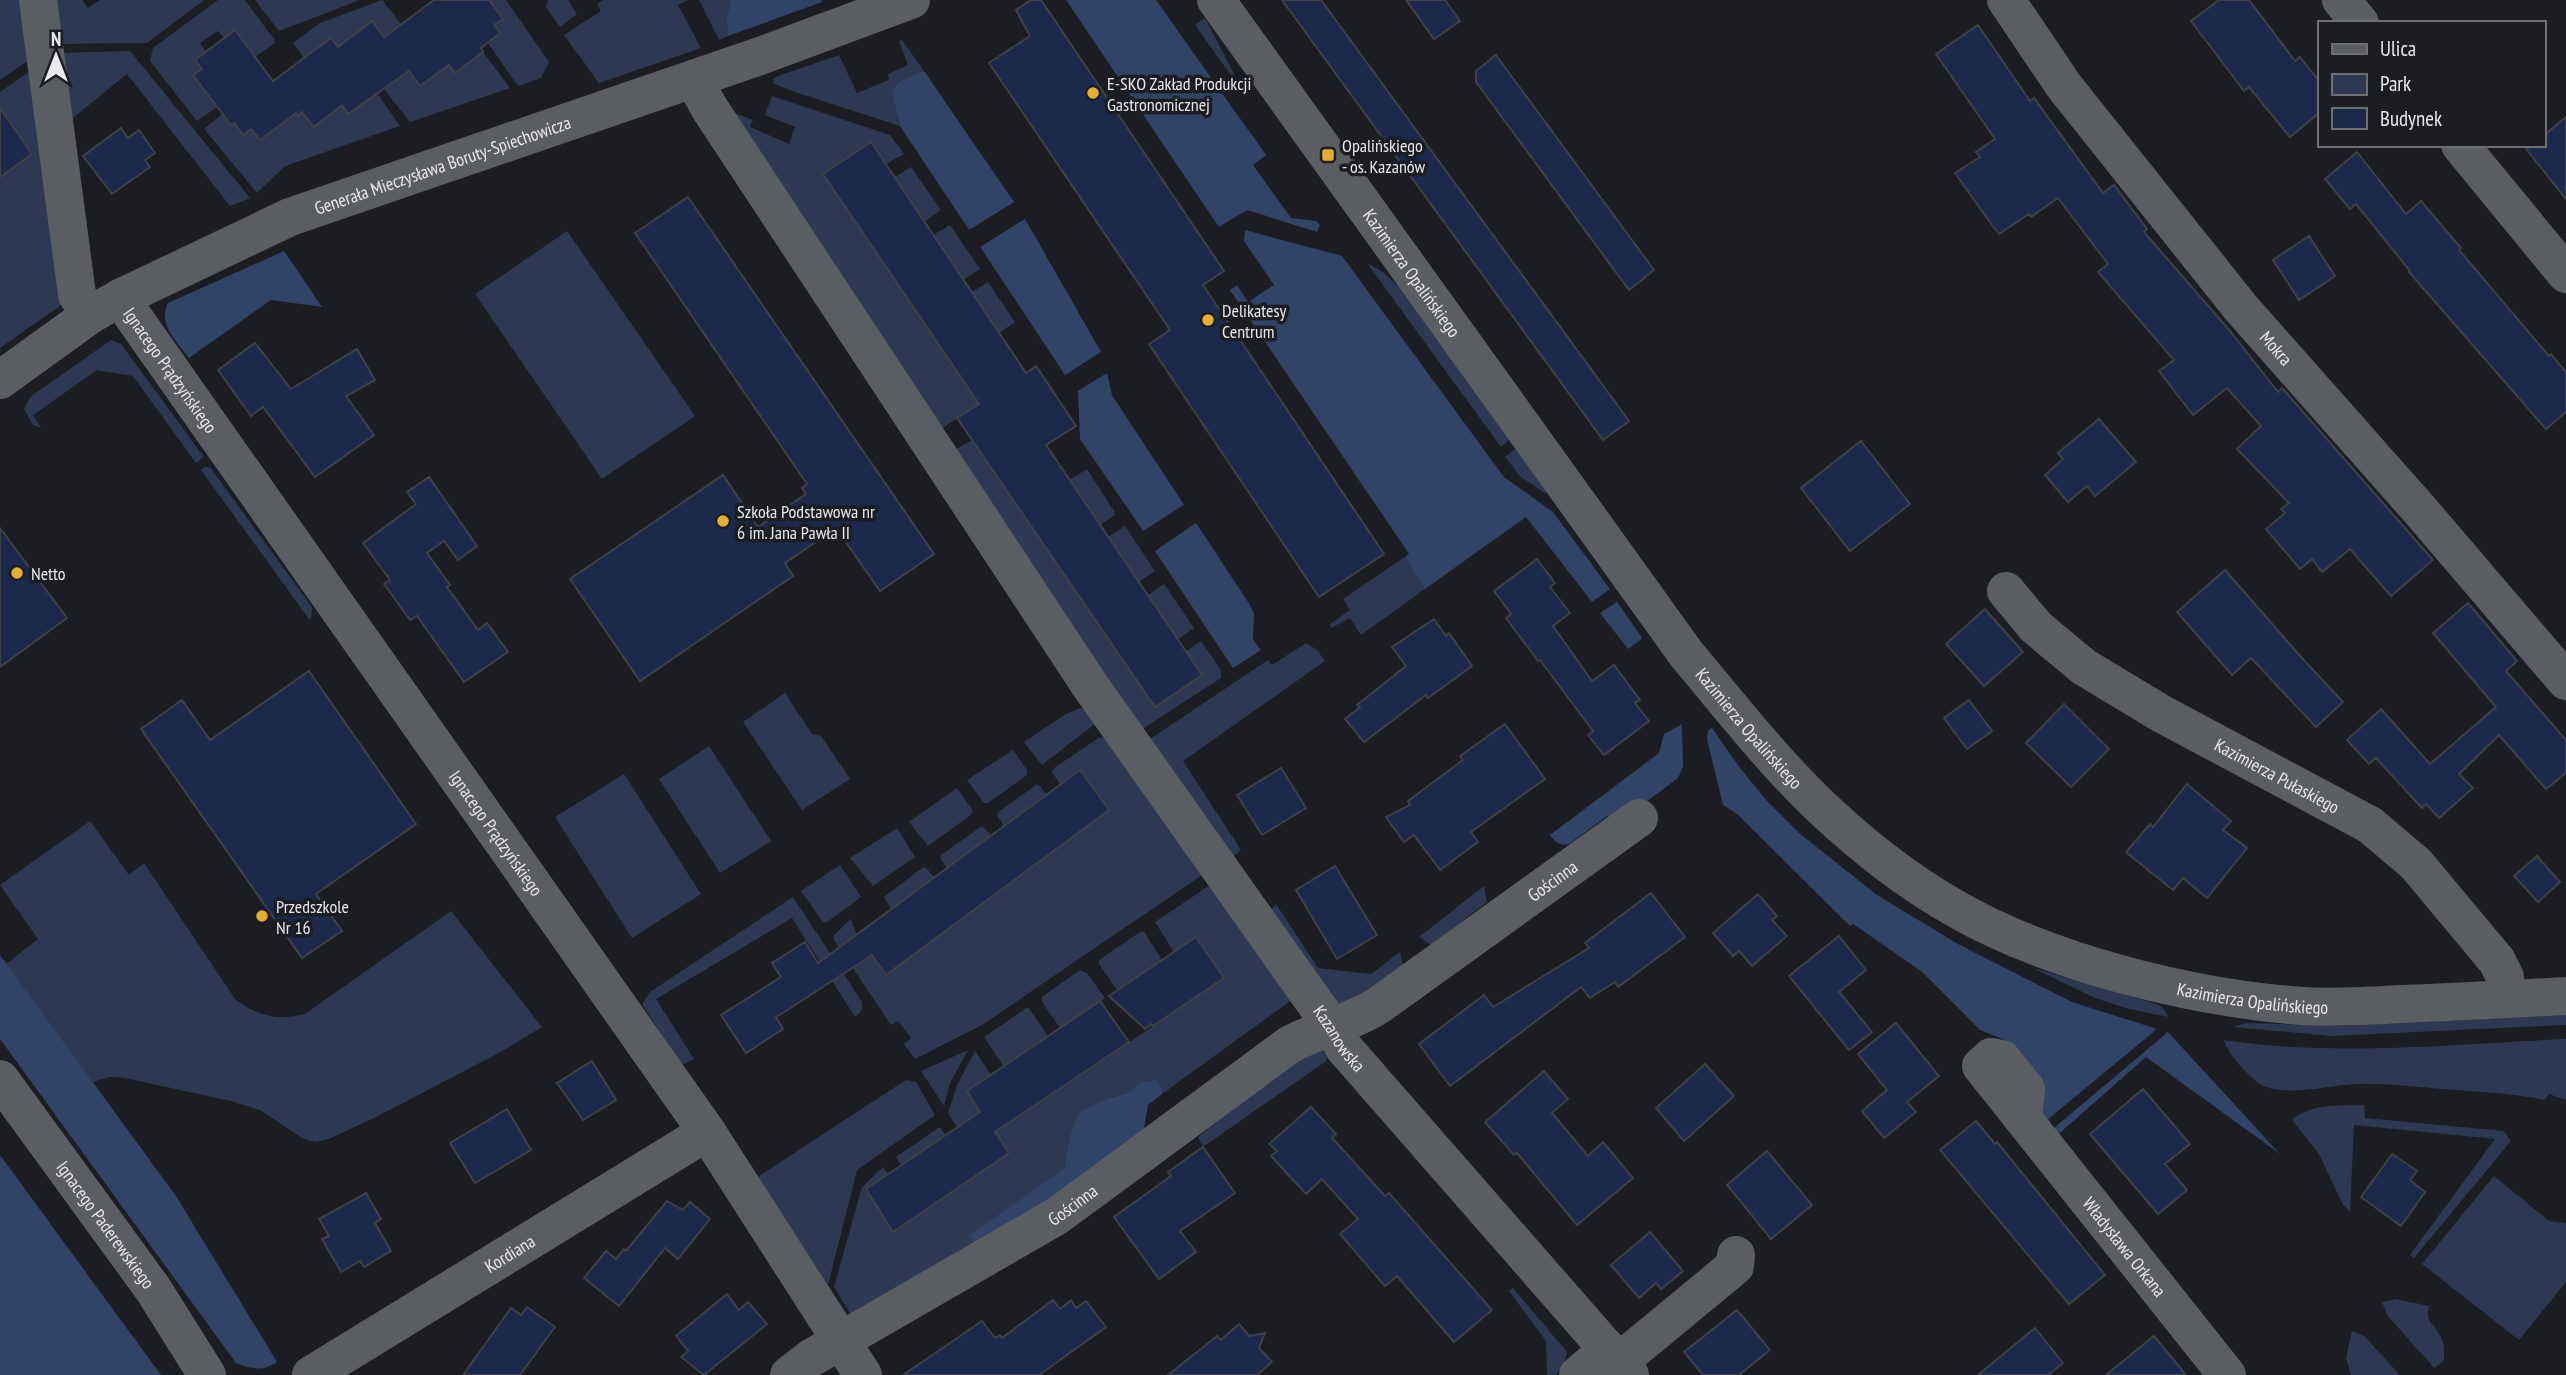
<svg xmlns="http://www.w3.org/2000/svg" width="2566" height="1375" font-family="'PT Sans Narrow',sans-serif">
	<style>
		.green { fill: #2d3953 }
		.forest { fill: #314366 }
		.building { fill: #1b2a4c; stroke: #3f4147; stroke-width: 2 }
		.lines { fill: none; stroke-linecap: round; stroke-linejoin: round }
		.minor { stroke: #5a5d62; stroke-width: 38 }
		.poi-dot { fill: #e2af34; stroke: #1b1d22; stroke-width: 2.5 }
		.labels { text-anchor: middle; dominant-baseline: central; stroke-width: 7; stroke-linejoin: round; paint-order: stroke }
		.poi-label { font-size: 18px; fill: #e7e9ec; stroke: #1b1d22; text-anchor: start }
		.street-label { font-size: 18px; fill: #e7e9ec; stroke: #1b1d22 }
	</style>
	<rect width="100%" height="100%" fill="#1b1d22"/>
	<g class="green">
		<polygon points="0,0 29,0 30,59 0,80"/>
		<polygon points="48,0 82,0 88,8 100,0 204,0 147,43 54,44"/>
		<polygon points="218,0 245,0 276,42 255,57 235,30 224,38 218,31 200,43 206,52 196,60 202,69 193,75 217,107 197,121 150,61 153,48"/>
		<polygon points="255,0 360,0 279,31"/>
		<polygon points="382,0 401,24 384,37 372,22 338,47 331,39 304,58 293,43 320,23"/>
		<polygon points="489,0 506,0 549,62 541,78 518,86 488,43 500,33 495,25 502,19"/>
		<polygon points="548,0 568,0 577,14 560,27 546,7"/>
		<polygon points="603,0 688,0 678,5 701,48 599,83 564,35 601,11 597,4"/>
		<polygon points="699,0 731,0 726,19 728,36 719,40"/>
		<polygon points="1205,18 1245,95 1195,25"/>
		<polygon points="902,40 924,71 893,92 900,126 789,90 773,83 773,79 778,76 839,55 857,93 889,80 888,74 908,65 899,41"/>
		<polygon points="130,51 250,198 230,206 127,74 64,125 54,53"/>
		<polygon points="483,52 510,88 410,122 377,80 405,74 409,71 449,65 455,73"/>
		<polygon points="30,71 67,301 0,348 0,177 32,154 4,113 0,115 0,92"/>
		<polygon points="377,93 400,126 285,166 257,193 204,129 222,114 231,125 234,123 251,129 260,140 277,127 291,107 298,115 302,112 314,127 342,105 349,114"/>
		<polygon points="772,96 890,135 904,154 886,164 824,174 931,335 937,331 946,356 979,404 938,431 734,113 753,120 750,127 789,144 795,127 765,115"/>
		<polygon points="911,167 941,210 924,222 895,177"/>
		<polygon points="950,225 980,269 963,280 933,235"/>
		<polygon points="567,231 695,416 602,479 475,294"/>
		<polygon points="1367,263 1383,272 1401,289 1509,440 1501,447"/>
		<polygon points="988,282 1015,322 999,333 972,292"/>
		<polygon points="111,340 121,344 204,457 196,463 133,376 97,370 33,415 41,428 33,425 24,409 30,397"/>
		<polygon points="972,440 1155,707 1202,676 1185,652 1201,641 1221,670 1221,678 1138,732 953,451"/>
		<polygon points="1515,449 1547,490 1546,494 1521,477 1505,457"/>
		<polygon points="205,467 210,467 312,607 311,618 309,619 201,470"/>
		<polygon points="1087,469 1116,514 1100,525 1069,480"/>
		<polygon points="1125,526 1155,571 1138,582 1108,537"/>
		<polygon points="1405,557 1425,589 1361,635 1350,618 1331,628 1330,624 1350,610 1343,599"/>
		<polygon points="1164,584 1194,628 1177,640 1148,595"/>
		<polygon points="1306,643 1317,650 1325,661 1183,761 1241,850 1231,858 1147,741 1268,660 1272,665"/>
		<polygon points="785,693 812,734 821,736 850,779 802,810 743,722"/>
		<polygon points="1080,708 1091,710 1100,720 1042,765 1024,742 1066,714"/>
		<polygon points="1109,735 1208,871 982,1025 915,1059 904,1044 911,1038 898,1021 891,1025 834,940 834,935 851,919 857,935 887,975 1109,810 1079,770 1060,784 1052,772 1054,768 1097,739"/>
		<polygon points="709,746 771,841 720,873 659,779"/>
		<polygon points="1013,750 1027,770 1027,775 988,803 984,803 967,780"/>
		<polygon points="624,774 701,894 632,938 555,817"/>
		<polygon points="1036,785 1040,786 1046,794 1004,826 997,815 998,812"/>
		<polygon points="957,788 972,809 972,814 928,846 909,822"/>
		<path d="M90,821L129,875L144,863L235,999C257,1016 278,1021 305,1014L451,911L542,1027L497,1054L376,1117L329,1139L315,1142L302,1138L260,1110L231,1101L125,1078L110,1077L92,1082L6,964L38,939L0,885Z"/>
		<polygon points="982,826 991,835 947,868 940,858 941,855"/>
		<polygon points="897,828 915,857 873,886 850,858"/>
		<polygon points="840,865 861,897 826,923 823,922 801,891"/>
		<polygon points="922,868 926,868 934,877 891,909 884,897"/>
		<polygon points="1216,881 1293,999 1162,1094 1162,1088 1140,1083 1127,1093 1104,1100 1070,1136 1064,1168 971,1235 977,1253 851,1315 834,1287 862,1187 883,1167 888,1174 866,1190 893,1232 995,1132 1224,979 1197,937 1174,952 1155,922"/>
		<polygon points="1484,886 1487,902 1431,945 1419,937"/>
		<polygon points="793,897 862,1002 862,1010 855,1017 792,918 656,999 694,1059 681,1065 642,1004 650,992"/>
		<polygon points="1276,904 1318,968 1371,974 1400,952 1403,967 1348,1003 1338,1003 1269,913"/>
		<polygon points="1140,932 1144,932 1162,960 1117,990 1099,964 1099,960"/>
		<polygon points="2033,968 2144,1000 2161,1006 2169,1017 2129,1009 2095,998"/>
		<polygon points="1080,970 1087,973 1105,998 1060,1028 1042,1002 1042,997"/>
		<polygon points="1028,1007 1048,1036 1004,1067 984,1037"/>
		<polygon points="2566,1015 2566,1025 2331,1036 2234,1027 2246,1023 2342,1026"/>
		<path d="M2566,1039V1100L2549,1094L2545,1100C2512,1093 2478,1092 2443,1089C2415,1087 2386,1083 2357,1084C2331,1085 2291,1096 2266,1087C2252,1082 2227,1053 2224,1040C2337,1057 2452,1044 2566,1039Z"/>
		<polygon points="968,1050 950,1083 944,1106 921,1071"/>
		<polygon points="1322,1050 1327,1057 1326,1061 1203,1147 1198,1137 1308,1051"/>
		<polygon points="975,1051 991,1075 967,1090 980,1112 957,1127 948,1113 957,1085"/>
		<polygon points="906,1080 916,1082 935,1115 857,1170 828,1285 758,1179 759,1176"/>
		<path d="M2364,1105L2365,1118L2504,1131L2511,1141L2414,1258L2410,1255L2495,1139L2354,1125L2350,1211L2343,1205L2319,1154L2292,1120C2310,1103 2341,1106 2364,1105Z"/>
		<polygon points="940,1127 945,1135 901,1165 896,1157"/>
		<polygon points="2494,1176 2549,1221 2566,1223 2566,1282 2519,1340 2422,1264"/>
		<polygon points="1513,1288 1567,1352 1564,1366 1555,1375 1547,1375 1546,1341 1509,1291"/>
		<path d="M2396,1299L2429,1306C2424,1320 2435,1325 2441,1337C2445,1345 2444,1353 2444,1361L2434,1368L2387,1315L2382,1302Z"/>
		<polygon points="2352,1331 2364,1336 2400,1375 2351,1375 2346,1358"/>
	</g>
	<g class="forest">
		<polygon points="731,0 821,0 822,2 728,36 726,19"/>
		<polygon points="1066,0 1156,0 1266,155 1253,165 1291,218 1316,221 1320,225 1317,232 1247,210 1219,227"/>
		<polygon points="924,71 1014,202 969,230 900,126 892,92 899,82"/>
		<polygon points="1025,219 1101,352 1065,375 980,247"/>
		<polygon points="1245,230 1342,256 1504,477 1553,512 1610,589 1592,602 1526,517 1425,589 1405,557 1409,554 1230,290 1237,285 1248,302 1274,285 1244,241"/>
		<path d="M284,251L322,307L271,300L189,358C178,343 157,324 168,303Z"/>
		<polygon points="1107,373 1112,395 1184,505 1143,531 1080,439 1078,391"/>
		<polygon points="1196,523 1250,605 1254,614 1253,639 1261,650 1233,668 1155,551"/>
		<polygon points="1617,602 1641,636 1642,639 1628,649 1600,613"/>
		<path d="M1682,724L1683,767L1678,778L1625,818L1607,816L1569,844C1560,846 1556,843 1550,835L1659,753L1664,734Z"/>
		<polygon points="1712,728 1740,768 1767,801 1799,833 1877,895 1958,944 2072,1002 2157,1029 2041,1125 2041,1083 2010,1042 1980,1030 1921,971 1853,924 1850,926 1737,814 1723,805 1707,739 1708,730"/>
		<path d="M0,955L176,1196L277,1362C262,1372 252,1369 236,1363L0,1039Z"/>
		<polygon points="2168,1032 2280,1154 2146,1057 2053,1139 2048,1133"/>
		<polygon points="1156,1080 1162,1088 1162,1094 1148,1105 1143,1135 977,1253 970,1235 1064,1168 1070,1136 1079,1113 1104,1100 1127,1093 1140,1083"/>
		<polygon points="0,1155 161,1375 0,1375"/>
	</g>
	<g class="building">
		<polygon points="434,0 489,0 503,19 494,25 500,33 481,48 483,52 455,73 449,65 420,86 409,71 348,114 342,105 314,127 302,112 298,116 296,113 260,140 251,129 243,135 234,123 231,125 193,75 202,69 195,60 235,30 273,81 331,38 338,47 372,21 384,37"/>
		<polygon points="1031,0 1041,0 1224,271 1203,285 1384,554 1319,597 1149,344 1170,330 989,63 1030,36 1016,10"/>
		<polygon points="1282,0 1321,0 1629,421 1603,440"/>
		<polygon points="1406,0 1445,0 1460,21 1434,39"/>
		<polygon points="2219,0 2249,0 2295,61 2300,57 2319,81 2319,113 2290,137 2249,87 2244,91 2191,21"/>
		<polygon points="1978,25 2030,101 2034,98 2103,193 2114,185 2147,229 2144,232 2230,331 2278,392 2282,388 2433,560 2391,596 2350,549 2322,572 2312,559 2300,569 2266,529 2285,513 2281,509 2289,503 2237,449 2261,426 2227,388 2193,415 2159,371 2174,360 2098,272 2108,264 2058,198 2031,217 2029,214 1999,234 1989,221 1955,173 1980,157 1976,152 1995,139 1936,54"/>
		<polygon points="1496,55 1654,270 1629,290 1476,82 1476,71"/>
		<polygon points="0,108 32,154 0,177"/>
		<polygon points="2566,117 2566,199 2526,149 2531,145 2543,145 2543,136"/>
		<polygon points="121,128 128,138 139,130 155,153 145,160 150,167 112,194 83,156"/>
		<polygon points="871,142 1026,373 1036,366 1076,426 1046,445 1202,675 1155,707 957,418 979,404 823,174"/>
		<polygon points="2357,152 2406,214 2421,201 2461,248 2459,250 2549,356 2551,354 2566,372 2566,412 2546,429 2409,272 2410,271 2356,204 2350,209 2325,179"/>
		<polygon points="688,197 934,554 880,591 836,528 785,563 793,576 640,681 570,579 723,475 758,527 806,494 802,488 807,484 635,233"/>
		<polygon points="2309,236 2335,276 2299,300 2273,260"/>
		<polygon points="255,343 291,389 357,349 375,380 346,396 374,435 315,477 263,407 251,416 218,370"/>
		<polygon points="2099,419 2136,462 2095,496 2087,486 2068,502 2045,475 2063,459 2058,453"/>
		<polygon points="1861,441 1910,504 1850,551 1801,488"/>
		<polygon points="429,477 477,546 458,560 444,541 427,553 450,585 447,587 478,630 487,623 508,652 464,682 417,616 410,620 384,584 390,580 363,543 416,504 407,492"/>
		<polygon points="0,528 67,618 0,667"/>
		<polygon points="1537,559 1555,583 1550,587 1570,613 1553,626 1592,681 1614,665 1640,700 1635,703 1649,721 1604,755 1588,735 1593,731 1540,660 1538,661 1506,618 1511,614 1494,591"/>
		<polygon points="2225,570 2301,657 2343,702 2316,727 2251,658 2232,675 2177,612"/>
		<polygon points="2468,603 2517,661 2506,671 2566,740 2566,773 2546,789 2499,735 2459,774 2473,788 2439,818 2426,804 2422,808 2376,758 2369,764 2347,740 2381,709 2430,764 2496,707 2433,633"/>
		<polygon points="1985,609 2023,652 1984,686 1946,644"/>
		<polygon points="1434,619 1446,636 1449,633 1472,666 1428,698 1426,695 1364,742 1345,719 1360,707 1357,705 1406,666 1392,647"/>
		<polygon points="309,671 416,824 316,894 342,931 302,958 141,729 182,700 210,740"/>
		<polygon points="1969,700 1992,731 1967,749 1944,718"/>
		<polygon points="2064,704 2109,749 2071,787 2026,743"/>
		<polygon points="1505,724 1545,779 1471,832 1478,842 1440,870 1414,835 1404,842 1386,817 1410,805 1408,801 1463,760 1460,756"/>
		<polygon points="1281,768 1306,808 1262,835 1237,795"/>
		<polygon points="1080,770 1109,810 886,975 872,955 786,1011 776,1017 783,1029 746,1053 721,1015 781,977 772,963 805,942 818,963"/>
		<polygon points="2187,784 2231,821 2223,830 2247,848 2207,898 2183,878 2173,890 2126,852 2150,824 2153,827"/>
		<polygon points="2537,856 2560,882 2538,902 2514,876"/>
		<polygon points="1335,866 1377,935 1337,959 1296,890"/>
		<polygon points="1651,893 1685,937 1618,987 1615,982 1590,998 1581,987 1450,1086 1419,1044 1484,995 1493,1007 1589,948 1585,943"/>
		<polygon points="1758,894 1777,916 1772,920 1787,936 1752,966 1739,951 1733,956 1713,933"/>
		<polygon points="1839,936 1866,970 1839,992 1872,1032 1849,1050 1789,976"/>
		<polygon points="1196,937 1224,978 1153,1026 1151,1024 1145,1029 1109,996"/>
		<polygon points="1100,1001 1129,1042 995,1132 1009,1153 893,1232 866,1189 980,1112 967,1091"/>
		<polygon points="1896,1023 1939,1076 1907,1102 1916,1112 1884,1138 1862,1111 1887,1090 1858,1054"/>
		<polygon points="592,1061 616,1100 583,1120 557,1083"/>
		<polygon points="1705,1064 1734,1096 1684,1141 1656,1108"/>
		<polygon points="1544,1071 1568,1099 1552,1113 1588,1156 1603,1142 1633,1178 1577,1225 1517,1153 1514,1155 1485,1122"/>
		<polygon points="2143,1089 2190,1144 2165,1164 2187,1190 2158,1214 2090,1134"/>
		<polygon points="1311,1107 1336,1134 1332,1138 1385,1196 1389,1193 1492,1310 1454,1342 1397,1276 1385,1286 1340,1234 1358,1219 1322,1179 1306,1194 1271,1156 1277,1151 1269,1144"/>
		<polygon points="507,1109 531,1150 475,1183 450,1143"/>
		<polygon points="1976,1121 1995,1144 1997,1142 2105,1275 2069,1304 1940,1150"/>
		<polygon points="1203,1147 1235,1193 1180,1231 1196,1252 1159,1279 1114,1217 1171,1176 1168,1172"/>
		<polygon points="1767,1151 1812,1205 1771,1239 1727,1185"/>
		<polygon points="2392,1154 2417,1171 2410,1180 2425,1192 2401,1226 2361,1197"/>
		<polygon points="366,1193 381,1219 375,1223 391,1251 364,1267 360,1261 341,1272 322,1239 329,1236 319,1219"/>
		<polygon points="667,1201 683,1210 690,1202 710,1219 678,1259 665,1248 619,1306 584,1278 606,1251 616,1259 624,1249 626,1251"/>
		<polygon points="1650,1232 1683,1271 1661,1289 1656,1283 1639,1298 1611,1265"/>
		<polygon points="727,1294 739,1310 748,1302 767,1324 704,1375 681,1357 688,1351 676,1336"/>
		<polygon points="1053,1300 1060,1309 1071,1300 1076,1308 1086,1301 1106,1327 1039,1375 903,1375 982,1321 995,1338 1000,1335 1002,1338"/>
		<polygon points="527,1307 555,1327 520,1375 463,1375 511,1308 521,1315"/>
		<polygon points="1737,1310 1770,1350 1739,1375 1703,1375 1684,1352"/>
		<polygon points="1239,1324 1249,1336 1265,1333 1259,1348 1272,1362 1257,1375 1168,1375 1217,1336 1221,1340"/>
		<polygon points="2035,1328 2063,1363 2048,1375 1978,1375"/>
		<polygon points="2154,1336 2186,1375 2106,1375"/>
	</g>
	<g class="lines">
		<g class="minor">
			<polyline points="38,0 77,295 90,315"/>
			<path id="s1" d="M1216,0L1687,655C1737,714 1784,776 1843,827C1878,858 1917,887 1958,910C2053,964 2194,998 2302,1006C2335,1008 2369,1006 2402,1004C2457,1002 2511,999 2566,996"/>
			<path id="s2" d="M2006,0L2064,86L2241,308L2419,509L2566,681"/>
			<polyline points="2341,0 2360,23"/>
			<path id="s3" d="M693,79L710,109L1091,687L1332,1027L1344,1048L1630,1375"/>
			<polyline points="2460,145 2566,274"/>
			<path id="s4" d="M120,298L707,1132L863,1375"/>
			<path id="s5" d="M0,380L90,315L120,298L290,217L760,56L911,0"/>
			<path id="s6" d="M2006,591L2036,627L2084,667L2162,714L2370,825L2416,864L2497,961L2505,977L2507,999"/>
			<path id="s7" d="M0,1079L153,1289L207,1375"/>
			<path id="s8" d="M2023,1117L2026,1089L2002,1059L1991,1057L1981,1066L2227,1375"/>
			<polyline points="1619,1362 1735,1266 1736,1255"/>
			<path id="s9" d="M311,1375L707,1132"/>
			<path id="s10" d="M789,1375L811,1358L1057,1216L1289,1045C1318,1029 1351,1023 1379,1005L1639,818"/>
			<polyline points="1578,1375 1608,1349"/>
		</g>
	</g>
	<g class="poi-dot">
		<circle cx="1093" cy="93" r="7"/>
		<rect x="1321" y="148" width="14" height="14" rx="3.5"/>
		<circle cx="1208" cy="320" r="7"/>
		<circle cx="723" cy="521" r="7"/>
		<circle cx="17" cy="573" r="7"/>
		<circle cx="262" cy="916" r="7"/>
	</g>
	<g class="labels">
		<g class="poi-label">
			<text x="1107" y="83">E-SKO Zakład Produkcji<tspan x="1107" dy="21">Gastronomicznej</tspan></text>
			<text x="1342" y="145">Opalińskiego<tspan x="1342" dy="21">- os. Kazanów</tspan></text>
			<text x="1222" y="310">Delikatesy<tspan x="1222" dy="21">Centrum</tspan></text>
			<text x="737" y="511">Szkoła Podstawowa nr<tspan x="737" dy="21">6 im. Jana Pawła II</tspan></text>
			<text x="31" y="573">Netto</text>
			<text x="276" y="906">Przedszkole<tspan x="276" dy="21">Nr 16</tspan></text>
		</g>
		<g class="street-label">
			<text stroke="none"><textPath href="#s5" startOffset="495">Generała Mieczysława Boruty-Spiechowicza</textPath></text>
			<text stroke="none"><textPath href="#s1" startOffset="336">Kazimierza Opalińskiego</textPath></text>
			<text stroke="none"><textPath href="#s2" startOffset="441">Mokra</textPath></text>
			<text stroke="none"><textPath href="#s4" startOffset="88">Ignacego Prądzyńskiego</textPath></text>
			<text stroke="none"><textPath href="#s1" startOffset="903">Kazimierza Opalińskiego</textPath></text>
			<text stroke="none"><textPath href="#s6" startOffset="331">Kazimierza Pułaskiego</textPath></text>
			<text stroke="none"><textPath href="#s4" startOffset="654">Ignacego Prądzyńskiego</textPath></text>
			<text stroke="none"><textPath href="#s10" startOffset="912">Gościnna</textPath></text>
			<text stroke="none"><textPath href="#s1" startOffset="1491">Kazimierza Opalińskiego</textPath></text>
			<text stroke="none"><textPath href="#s3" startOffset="1157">Kazanowska</textPath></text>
			<text stroke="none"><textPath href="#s10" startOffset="331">Gościnna</textPath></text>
			<text stroke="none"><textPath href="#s7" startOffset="180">Ignacego Paderewskiego</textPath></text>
			<text stroke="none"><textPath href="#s8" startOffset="322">Władysława Orkana</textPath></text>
			<text stroke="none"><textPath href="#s9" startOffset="233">Kordiana</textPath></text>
		</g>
	</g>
	<rect x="2318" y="21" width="228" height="126" fill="#1b1d22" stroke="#6d6f73" stroke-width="2"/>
	<rect x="2332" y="44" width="35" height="10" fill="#5a5d62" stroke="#6d6f73" stroke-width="2"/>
	<text x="2380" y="56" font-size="21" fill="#e7e9ec">Ulica</text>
	<rect x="2332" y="74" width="35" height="21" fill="#2d3953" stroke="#6d6f73" stroke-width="2"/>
	<text x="2380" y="91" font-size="21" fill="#e7e9ec">Park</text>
	<rect x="2332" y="108" width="35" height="21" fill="#1b2a4c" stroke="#6d6f73" stroke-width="2"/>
	<text x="2380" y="126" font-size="21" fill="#e7e9ec">Budynek</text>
	<g transform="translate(56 56)" stroke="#1b1d22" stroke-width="5" paint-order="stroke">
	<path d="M0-5L12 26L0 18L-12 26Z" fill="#e7e9ec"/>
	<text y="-10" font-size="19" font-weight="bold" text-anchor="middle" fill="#e7e9ec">N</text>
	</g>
</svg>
